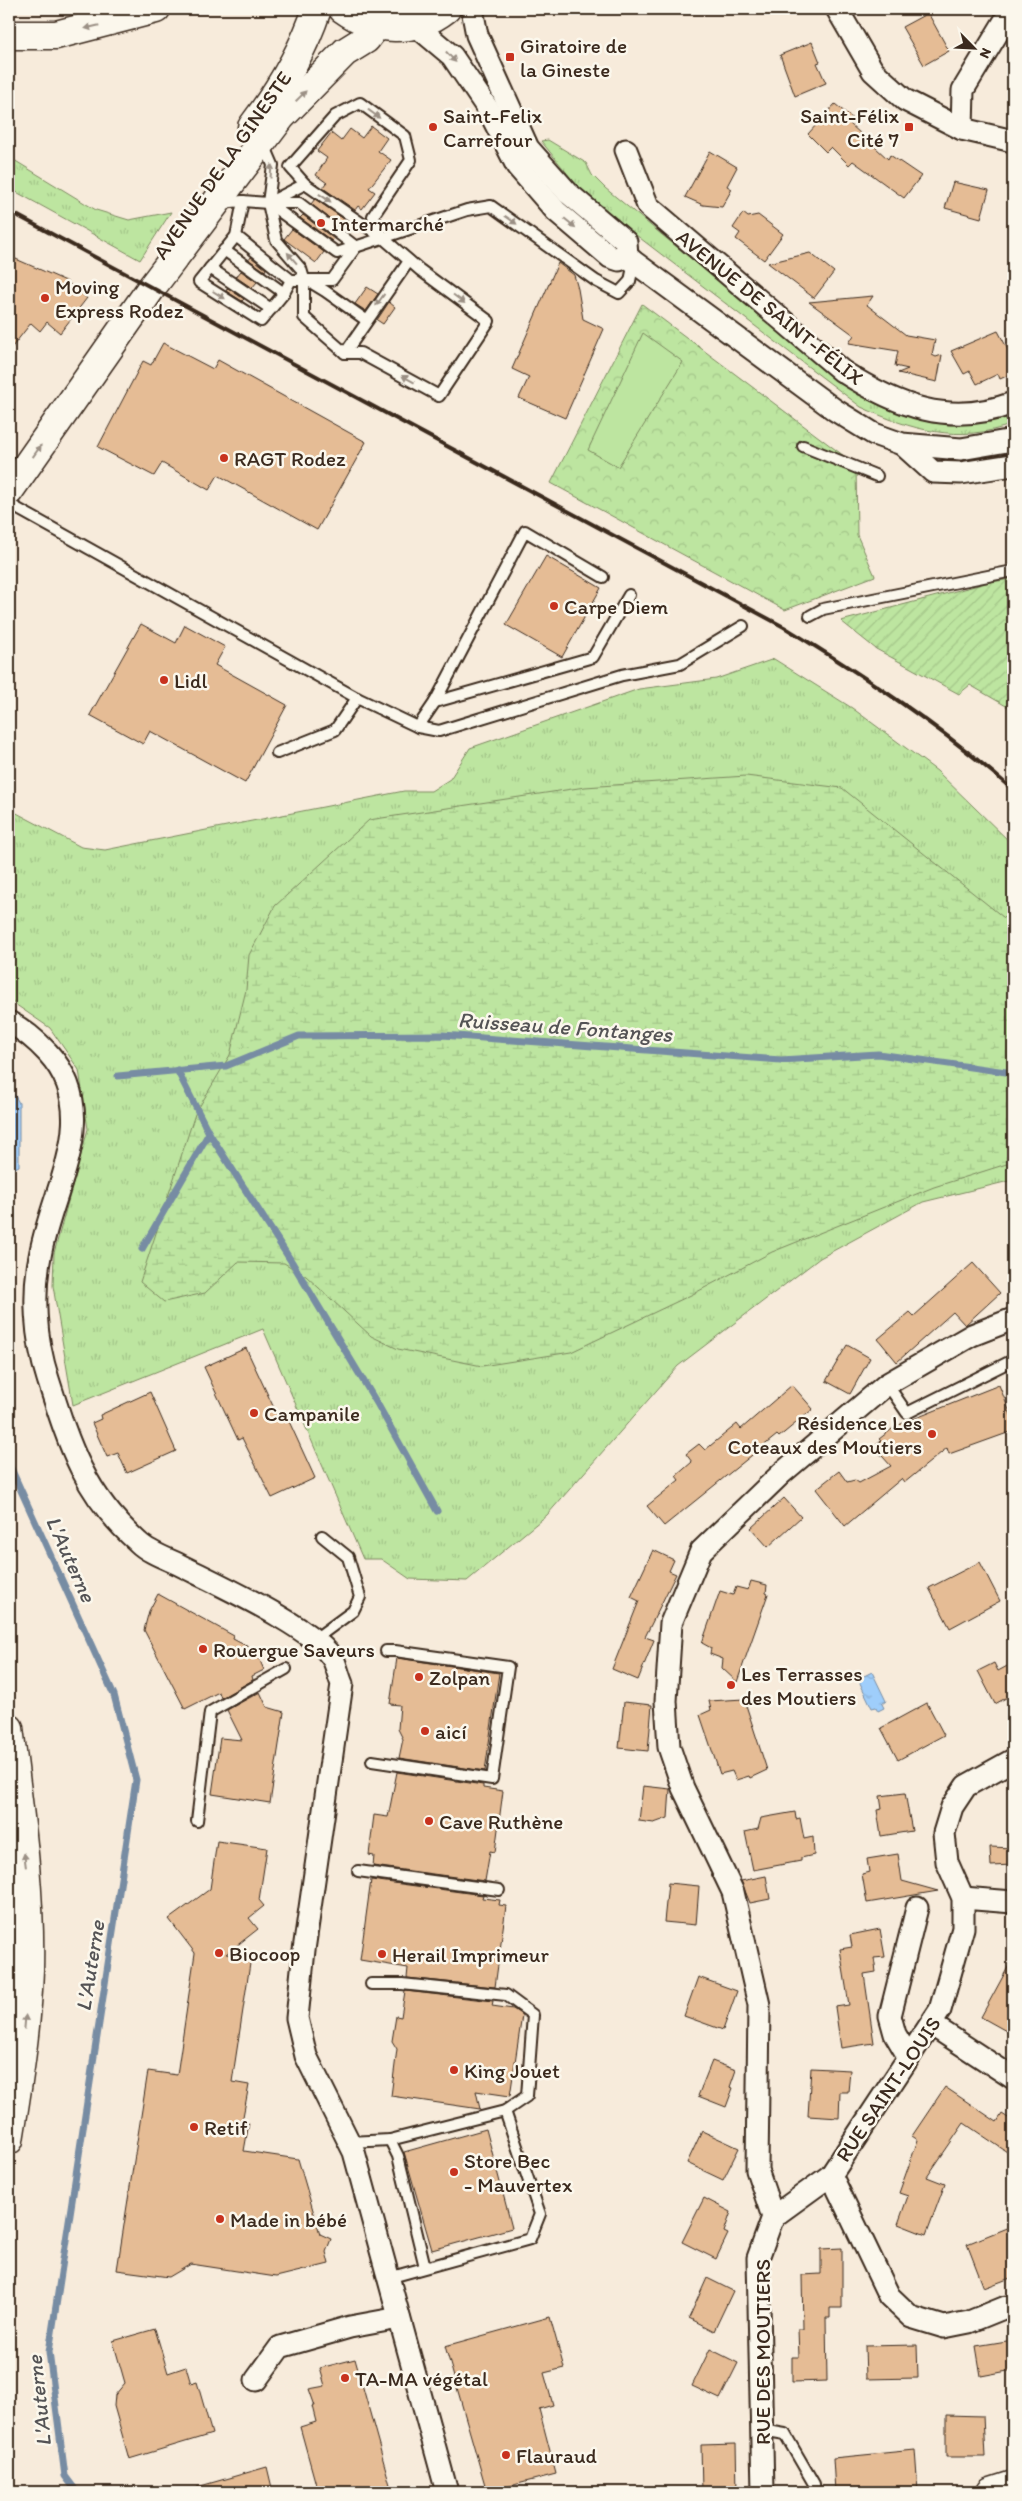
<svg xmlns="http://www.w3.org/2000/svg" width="1022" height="2501" font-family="Itim,sans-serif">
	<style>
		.grass { fill: url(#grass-tufts); stroke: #7c885f }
		.wetland { fill: url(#wetland-marsh); stroke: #7c885f }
		.park { fill: url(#park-crowns); stroke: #7c885f }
		.garden { fill: url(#garden-furrows); stroke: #7c885f }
		.pitch { fill: #bde5a0; stroke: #7c885f }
		.water { fill: url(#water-ripples); stroke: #778ca3 }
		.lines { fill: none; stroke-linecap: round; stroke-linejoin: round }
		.stream { stroke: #778ca3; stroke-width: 7 }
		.building { fill: #e5bc95; stroke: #3b2a1e }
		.lane-casing { stroke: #3b2a1e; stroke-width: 14 }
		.street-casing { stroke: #3b2a1e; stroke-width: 25 }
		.secondary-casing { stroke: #3b2a1e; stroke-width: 31 }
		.primary-casing { stroke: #3b2a1e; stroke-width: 31 }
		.lane { stroke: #fbf7ec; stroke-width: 10 }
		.street { stroke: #fbf7ec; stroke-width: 21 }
		.secondary { stroke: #fbf7ec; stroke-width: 28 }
		.primary { stroke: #fbf7ec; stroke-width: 28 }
		.rail { stroke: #3b2a1e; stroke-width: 4 }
		.oneway { fill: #9b9085 }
		.poi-dot { fill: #c8321e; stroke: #fbf7ec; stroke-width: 2 }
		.labels { text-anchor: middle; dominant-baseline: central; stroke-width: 5; stroke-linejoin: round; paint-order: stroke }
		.poi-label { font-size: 21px; fill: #3b2a1e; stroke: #fbf7ec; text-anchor: start }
		.street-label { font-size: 21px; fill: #3b2a1e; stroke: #fbf7ec }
		.water-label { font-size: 22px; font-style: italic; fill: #545355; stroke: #fbf7ec }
	</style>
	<defs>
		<pattern id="grass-tufts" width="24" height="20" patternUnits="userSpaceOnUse" patternTransform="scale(1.25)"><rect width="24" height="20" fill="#bde5a0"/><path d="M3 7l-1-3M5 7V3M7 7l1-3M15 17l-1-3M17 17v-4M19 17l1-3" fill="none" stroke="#a3c589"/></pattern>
		<pattern id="wetland-marsh" width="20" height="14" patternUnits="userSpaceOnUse" patternTransform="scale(1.25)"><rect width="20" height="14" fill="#bde5a0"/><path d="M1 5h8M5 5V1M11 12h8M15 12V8" fill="none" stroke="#a3c589"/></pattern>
		<pattern id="park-crowns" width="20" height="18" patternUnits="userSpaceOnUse" patternTransform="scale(1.25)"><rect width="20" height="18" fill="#bde5a0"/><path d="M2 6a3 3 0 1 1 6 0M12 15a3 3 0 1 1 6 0" fill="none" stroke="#a3c589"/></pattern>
		<pattern id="garden-furrows" width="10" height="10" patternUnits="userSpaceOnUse" patternTransform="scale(1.25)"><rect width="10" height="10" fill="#bde5a0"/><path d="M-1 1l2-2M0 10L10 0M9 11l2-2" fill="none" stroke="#a3c589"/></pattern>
		<pattern id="water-ripples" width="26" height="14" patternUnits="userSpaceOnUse" patternTransform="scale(1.25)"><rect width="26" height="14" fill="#9fcefb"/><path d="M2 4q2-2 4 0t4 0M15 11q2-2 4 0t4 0" fill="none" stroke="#8ab1d7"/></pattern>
	</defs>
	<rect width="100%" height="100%" fill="#f7ebdb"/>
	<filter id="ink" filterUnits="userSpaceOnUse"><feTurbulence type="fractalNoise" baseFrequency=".02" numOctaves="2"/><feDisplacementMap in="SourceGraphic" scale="10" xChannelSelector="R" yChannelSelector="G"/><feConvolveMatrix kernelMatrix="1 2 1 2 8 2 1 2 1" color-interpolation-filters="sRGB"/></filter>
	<g filter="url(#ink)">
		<g class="grass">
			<polygon points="365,9 425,9 402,16"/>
			<path d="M548,140L586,163L592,175L605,188L818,363L885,406L913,418L933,423L954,424L1002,418L1003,420L1006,419L1005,417L1013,414V424C959,444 911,430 861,407L602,209L575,183L541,141Z"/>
			<polygon points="9,157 96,210 129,220 171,212 140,260 9,188"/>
			<polygon points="774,659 852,708 937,771 1013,845 1013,1180 923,1202 820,1258 678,1366 547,1515 467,1581 410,1579 381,1559 363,1559 263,1329 73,1405 53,1286 54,1253 88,1129 79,1070 50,1028 9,1000 9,809 81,847 105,850 404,791 431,791 450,779 470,748 639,689 716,679"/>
			<path d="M9,1832C15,1906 16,1981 9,2055Z"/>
		</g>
		<polygon class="wetland" points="746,776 842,788 1008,921 1013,930 1013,1162 934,1187 772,1252 693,1294 571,1352 482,1366 398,1349 371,1336 306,1276 284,1263 238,1262 205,1293 164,1302 140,1282 195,1114 230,1055 246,990 249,955 275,906 369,820 585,787"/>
		<polygon class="park" points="642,304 856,465 857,535 875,576 785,610 551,483"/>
		<polygon class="garden" points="1013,579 1013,710 970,685 959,694 876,649 841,621 990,582"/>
		<polygon class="pitch" points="643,333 683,362 618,467 588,450"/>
		<g class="water">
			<polygon points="9,1085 19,1103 19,1166 9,1171"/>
			<polygon points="872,1672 886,1701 882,1704 884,1708 878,1711 876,1707 872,1708 858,1679"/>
		</g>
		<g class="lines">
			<g class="stream">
				<polyline points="177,1070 209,1133 293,1264 378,1405 437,1511"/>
				<polyline points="118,1076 226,1066 299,1036 443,1035 781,1060 878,1054 1013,1073"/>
				<polyline points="142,1249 209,1133"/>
				<polyline points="9,1464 114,1695 136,1780 49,2352 65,2476 77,2492"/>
			</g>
		</g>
		<g class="building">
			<polygon points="928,13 949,51 924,65 902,27"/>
			<polygon points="812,42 820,62 817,63 826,83 795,96 780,55"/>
			<polygon points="835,104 853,119 849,123 888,159 890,155 921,176 904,198 853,161 849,165 831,147 826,152 808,134"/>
			<polygon points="371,126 387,138 378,151 391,160 369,188 375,192 362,209 358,206 355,210 323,188 327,183 316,175 327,158 317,151 331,133 341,141 350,129 362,138"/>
			<polygon points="710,151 737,167 727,186 732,189 722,207 703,205 685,197"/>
			<polygon points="953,182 989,190 981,218 945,208"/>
			<polygon points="315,199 347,221 342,228 311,204"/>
			<polygon points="743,213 748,217 758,215 783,234 764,260 736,239 740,233 733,228"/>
			<polygon points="303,215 334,239 332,241 300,218"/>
			<polygon points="292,229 324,252 316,263 284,239"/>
			<polygon points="810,253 834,272 814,298 768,263"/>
			<polygon points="9,256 66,281 87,298 60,333 47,322 40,331 31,323 9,351"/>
			<polygon points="251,257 266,269 265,271 249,260"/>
			<polygon points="558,263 574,275 578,289 583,319 604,329 565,418 519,398 529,377 512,369"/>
			<polygon points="241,271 257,282 252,288 236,277"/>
			<polygon points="367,287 378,294 366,311 355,304"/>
			<polygon points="227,289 228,288 244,299 242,301 226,291"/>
			<polygon points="873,296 867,305 906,335 935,340 932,355 936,357 942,355 937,382 898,373 908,369 895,366 898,351 849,343 854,335 809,302"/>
			<polygon points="389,302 395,307 383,324 377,320"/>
			<polygon points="998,331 1013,359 1013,373 1000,379 998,374 977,384 970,371 964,374 951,351"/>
			<polygon points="163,343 213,369 218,360 366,442 317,530 218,475 209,490 162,463 154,476 98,447 143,361 151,365"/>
			<polygon points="546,556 601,588 562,657 506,625"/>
			<polygon points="141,624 176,643 185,625 225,647 215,665 287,705 245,783 150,731 143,744 90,715"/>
			<polygon points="973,1263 1000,1293 965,1325 953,1312 897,1362 878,1339 910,1312 914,1316"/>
			<polygon points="847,1345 870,1358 850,1394 826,1381"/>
			<polygon points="246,1348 280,1421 287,1417 315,1478 272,1498 242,1438 238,1440 204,1367"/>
			<polygon points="792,1385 813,1409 779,1437 777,1435 664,1526 647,1506 679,1480 676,1476 692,1462 686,1454 699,1444 705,1450 737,1424 741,1429"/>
			<polygon points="999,1385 1013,1420 1013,1431 949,1454 947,1448 904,1483 901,1479 845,1526 816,1489 839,1471 847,1482 855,1480 859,1483 891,1466 874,1447 881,1441 879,1439 896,1426"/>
			<polygon points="150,1392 176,1451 127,1473 118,1453 107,1457 92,1423 101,1419 100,1415"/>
			<polygon points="784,1498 801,1517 768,1547 751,1528"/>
			<polygon points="653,1550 674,1560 669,1571 676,1574 645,1637 654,1640 638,1680 612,1669 639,1601 631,1597"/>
			<polygon points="980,1562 1000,1601 950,1628 929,1588"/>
			<polygon points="751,1581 767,1585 766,1593 768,1594 737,1682 722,1668 723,1659 710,1654 711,1648 702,1643 720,1591 733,1595 736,1587 748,1590"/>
			<polygon points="158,1594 234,1636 233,1639 256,1651 264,1670 252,1676 253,1680 221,1698 219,1692 185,1709 144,1630 149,1611"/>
			<polygon points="397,1658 499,1673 485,1771 399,1758 403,1739 398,1729 400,1705 390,1704"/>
			<polygon points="994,1663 998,1671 1013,1663 1013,1694 995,1704 978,1671"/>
			<polygon points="260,1692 267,1707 284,1712 270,1803 212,1794 220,1738 242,1740 227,1710"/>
			<polygon points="744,1699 767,1770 750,1778 749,1776 736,1780 732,1771 720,1774 700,1715 711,1710 709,1701"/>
			<polygon points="624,1702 652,1705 648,1751 619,1748"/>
			<polygon points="927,1703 944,1735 898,1760 881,1728"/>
			<polygon points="397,1772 483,1785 483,1788 503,1791 495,1852 490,1851 485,1881 373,1866 374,1856 369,1855 374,1815 388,1817"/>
			<polygon points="643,1786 670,1789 668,1818 654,1823 639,1821"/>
			<polygon points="905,1793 912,1831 881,1836 877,1810 882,1809 880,1796"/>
			<polygon points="795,1812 796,1819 800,1818 804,1839 813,1837 814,1855 801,1858 801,1861 753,1870 745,1832 758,1829 761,1818"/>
			<polygon points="217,1841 267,1848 259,1900 264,1906 249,1918 258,1929 226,1954 251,1957 232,2082 249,2085 242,2122 249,2123 244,2151 298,2159 320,2234 331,2239 326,2252 329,2264 276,2277 191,2264 169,2277 117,2270 148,2071 177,2075 195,1953 169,1919 210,1889"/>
			<polygon points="990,1847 1013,1848 1013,1865 991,1866"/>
			<polygon points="898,1854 902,1881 938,1891 867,1903 862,1874 869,1872 867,1859"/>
			<polygon points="766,1876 770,1899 750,1903 741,1881"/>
			<polygon points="371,1880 483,1895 482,1898 500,1900 499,1905 506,1906 495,1987 407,1978 408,1968 360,1960"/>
			<polygon points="668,1883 699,1886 696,1925 664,1922"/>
			<polygon points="880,1929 885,1957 874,1958 876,1972 864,1974 874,2043 841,2048 835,2007 849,2005 840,1949 852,1947 850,1935"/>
			<polygon points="1013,1958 1013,2022 1008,2032 981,2017"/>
			<polygon points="698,1977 737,1991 723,2030 684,2016"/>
			<polygon points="405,1991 493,2001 492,2006 513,2009 522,2015 510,2096 476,2091 480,2109 391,2096 397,2049 392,2041 396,2016 401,2017"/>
			<polygon points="712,2061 736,2070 730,2087 733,2088 726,2107 698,2096"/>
			<polygon points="811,2068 850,2070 848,2092 840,2092 839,2118 808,2116"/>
			<polygon points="945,2087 997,2122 1002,2114 1013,2121 1013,2156 964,2123 927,2177 945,2184 926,2235 898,2224 908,2196 899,2193 918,2140 912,2136"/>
			<polygon points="486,2129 512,2228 432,2250 404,2152"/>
			<polygon points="702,2131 739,2148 723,2180 687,2163"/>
			<polygon points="704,2198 731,2212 724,2232 728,2234 716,2259 682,2242"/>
			<polygon points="1009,2227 1013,2237 1013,2277 984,2288 967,2244"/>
			<polygon points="842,2248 842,2308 830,2308 830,2318 826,2318 827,2381 792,2382 792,2357 799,2357 798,2329 803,2329 802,2275 821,2274 821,2249"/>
			<polygon points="707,2278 733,2291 714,2331 689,2318"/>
			<polygon points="550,2317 564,2368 544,2373 553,2405 539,2409 556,2474 487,2492 445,2346"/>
			<polygon points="155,2329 168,2373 186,2367 191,2384 197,2382 212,2434 129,2459 114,2406 115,2395 125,2383 113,2341"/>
			<polygon points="1013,2340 1013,2370 981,2376 976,2346"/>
			<polygon points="917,2345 918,2378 866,2379 865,2346"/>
			<polygon points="710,2349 738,2363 720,2399 692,2386"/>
			<polygon points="355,2359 392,2492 318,2492 300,2427 316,2422 312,2406 315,2406 309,2389 325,2386 320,2368"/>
			<polygon points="946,2415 983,2416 985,2457 946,2457"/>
			<polygon points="736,2444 737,2492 702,2492 701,2445"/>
			<polygon points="915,2450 918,2492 835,2492 833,2458"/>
			<polygon points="267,2467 273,2492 198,2492 197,2487"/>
		</g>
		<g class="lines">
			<g class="lane-casing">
				<g id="lane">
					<polyline points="264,144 273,165 268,203 276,240 301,269 304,279 304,317 345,353 409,261"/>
					<polyline points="305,184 290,167 335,116 360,103 405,136 411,160 373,216 383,237"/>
					<polyline points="243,201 236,236 199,282 261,321 284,293 291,280 332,280 356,247 299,203 270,203"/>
					<polyline points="220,203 243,201 268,203 337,253 467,210 491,206 596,281 619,293 630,281 634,262"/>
					<polyline points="268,203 305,184 383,238 420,270 489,321 439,396 360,353 345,353"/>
					<polyline points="236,236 291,280"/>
					<polyline points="224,250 284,293"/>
					<polyline points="210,268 271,309"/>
					<polyline points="307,280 325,291 366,320"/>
					<polyline points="803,446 877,476"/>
					<polyline points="9,504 357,698 418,727 439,731 622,675 680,664 743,626"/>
					<polyline points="810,616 823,609 1013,571"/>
					<polyline points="435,702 593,657 629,595"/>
					<polyline points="418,727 435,702 525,531 603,577"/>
					<polyline points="277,753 335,730 357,698"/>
					<polyline points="887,1384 907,1413 1013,1360"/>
					<polyline points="315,1639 353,1611 360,1597 348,1557 322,1536"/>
					<polyline points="372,1761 492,1779 508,1667 395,1651 386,1651"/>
					<polyline points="197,1821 210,1712 286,1669"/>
					<polyline points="358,1871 499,1890"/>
					<polyline points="390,2140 398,2156 425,2267"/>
					<polyline points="349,2142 390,2140 505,2111 527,2096 533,2015 506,1995 402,1984 371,1984"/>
					<polyline points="388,2278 530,2239 540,2214 505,2111"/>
					<polyline points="762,2430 785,2434 814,2484 815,2492"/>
				</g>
			</g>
			<g class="street-casing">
				<g id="street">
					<polyline points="472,9 477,35 528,148 568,193 626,242 627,256 634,262 835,410 874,434 902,444 961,449 1013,440"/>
					<polyline points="837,9 873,71 905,100 962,129 1013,141"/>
					<polyline points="415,25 452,56 488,109 517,166 556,211 610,257 619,260 627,256"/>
					<polyline points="962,129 963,90 1012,9"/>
					<path d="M626,150L648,206L842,371C897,406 949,427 1013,403"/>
					<polyline points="902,444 933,472 961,473 1013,465"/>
					<path d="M9,1022C24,1030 36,1040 48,1053C103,1113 54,1184 41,1251C32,1292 35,1339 48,1379C69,1445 84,1494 138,1542C148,1552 165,1558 178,1564C213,1582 318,1629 334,1661C337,1668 339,1677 342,1684L304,1950L297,2018L306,2056L354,2152L447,2492"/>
					<polyline points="963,1898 1013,1902"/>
					<polyline points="932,2025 1013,2078"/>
					<polyline points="908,2056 895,2034 890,2016 917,1908"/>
					<polyline points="831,2175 889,2296 911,2317 944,2327 969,2322 1006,2307 1013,2306"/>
					<polyline points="773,2217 831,2175 940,2010 963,1928 963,1898 947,1862 944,1833 952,1807 966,1786 1013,1760"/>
					<polyline points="256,2380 280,2347 350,2327 399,2318"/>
					<polyline points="763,2492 758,2258 773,2217 757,2170 759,2005 733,1892 683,1788 669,1747 666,1701 671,1623 701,1551 782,1473 887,1384 972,1335 1013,1319"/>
				</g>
			</g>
			<g class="secondary-casing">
				<polyline id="secondary" points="991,2492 1013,2485"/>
			</g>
			<g class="primary-casing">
				<g id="primary">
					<path d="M343,9C375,32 414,34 446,9"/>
					<polyline points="9,35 56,35 156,9"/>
					<path d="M252,127C279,91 303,52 317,9"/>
					<polyline points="9,491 152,287 281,117 345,52 366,39 376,26"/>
					<path d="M9,1728C19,1809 31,1889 29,1970C27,2027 18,2084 9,2140"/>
				</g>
			</g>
			<use href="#lane" class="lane"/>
			<use href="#street" class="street"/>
			<use href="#secondary" class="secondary"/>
			<use href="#primary" class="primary"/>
			<path class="rail" d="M9,211L784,627C864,676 942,727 1013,790"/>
		</g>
		<defs><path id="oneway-solid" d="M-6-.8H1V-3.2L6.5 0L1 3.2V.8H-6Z" transform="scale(1.25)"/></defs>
		<g class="oneway">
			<use href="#oneway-solid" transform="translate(92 27) rotate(167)"/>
			<use href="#oneway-solid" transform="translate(451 57) rotate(47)"/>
			<use href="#oneway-solid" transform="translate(301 96) rotate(-45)"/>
			<use href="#oneway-solid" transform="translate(374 114) rotate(36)"/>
			<use href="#oneway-solid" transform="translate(271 171) rotate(-86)"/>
			<use href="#oneway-solid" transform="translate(325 198) rotate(34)"/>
			<use href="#oneway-solid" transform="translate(511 220) rotate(35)"/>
			<use href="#oneway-solid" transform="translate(570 223) rotate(40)"/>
			<use href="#oneway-solid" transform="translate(292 258) rotate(-131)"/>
			<use href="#oneway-solid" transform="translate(219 295) rotate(32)"/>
			<use href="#oneway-solid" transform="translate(459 299) rotate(37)"/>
			<use href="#oneway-solid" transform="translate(380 300) rotate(126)"/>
			<use href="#oneway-solid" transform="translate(408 379) rotate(-151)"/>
			<use href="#oneway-solid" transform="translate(37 451) rotate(-55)"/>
			<use href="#oneway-solid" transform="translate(25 1860) rotate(-97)"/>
			<use href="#oneway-solid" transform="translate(25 2022) rotate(-85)"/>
		</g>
	</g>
	<g class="poi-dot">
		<rect x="505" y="52" width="10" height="10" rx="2.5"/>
		<circle cx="433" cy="127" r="5"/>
		<rect x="904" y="122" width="10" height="10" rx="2.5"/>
		<circle cx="321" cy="223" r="5"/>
		<circle cx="45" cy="298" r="5"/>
		<circle cx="224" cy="458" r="5"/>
		<circle cx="554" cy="606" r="5"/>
		<circle cx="164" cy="680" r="5"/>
		<circle cx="254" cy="1413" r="5"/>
		<circle cx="932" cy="1434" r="5"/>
		<circle cx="203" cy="1649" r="5"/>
		<circle cx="419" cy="1677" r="5"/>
		<circle cx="731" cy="1685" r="5"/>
		<circle cx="425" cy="1731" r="5"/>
		<circle cx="429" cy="1821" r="5"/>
		<circle cx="219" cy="1953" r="5"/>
		<circle cx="382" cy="1954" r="5"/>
		<circle cx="454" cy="2070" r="5"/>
		<circle cx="194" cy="2127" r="5"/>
		<circle cx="454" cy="2172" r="5"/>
		<circle cx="220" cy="2219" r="5"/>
		<circle cx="345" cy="2378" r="5"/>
		<circle cx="506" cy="2455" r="5"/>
	</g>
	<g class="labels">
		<g class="poi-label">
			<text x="520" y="45">Giratoire de<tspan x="520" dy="24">la Gineste</tspan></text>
			<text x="443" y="115">Saint-Felix<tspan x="443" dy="24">Carrefour</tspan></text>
			<text x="899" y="115" text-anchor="end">Saint-Félix<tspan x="899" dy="24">Cité 7</tspan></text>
			<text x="331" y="223">Intermarché</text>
			<text x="55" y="286">Moving<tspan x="55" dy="24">Express Rodez</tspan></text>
			<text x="234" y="458">RAGT Rodez</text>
			<text x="564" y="606">Carpe Diem</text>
			<text x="174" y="680">Lidl</text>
			<text x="264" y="1413">Campanile</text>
			<text x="922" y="1422" text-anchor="end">Résidence Les<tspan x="922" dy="24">Coteaux des Moutiers</tspan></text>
			<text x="213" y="1649">Rouergue Saveurs</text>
			<text x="741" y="1673">Les Terrasses<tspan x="741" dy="24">des Moutiers</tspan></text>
			<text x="429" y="1677">Zolpan</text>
			<text x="435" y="1731">aicí</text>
			<text x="439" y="1821">Cave Ruthène</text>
			<text x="229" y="1953">Biocoop</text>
			<text x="392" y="1954">Herail Imprimeur</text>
			<text x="464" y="2070">King Jouet</text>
			<text x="204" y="2127">Retif</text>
			<text x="464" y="2160">Store Bec<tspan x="464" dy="24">- Mauvertex</tspan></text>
			<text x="230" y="2219">Made in bébé</text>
			<text x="355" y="2378">TA-MA végétal</text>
			<text x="516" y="2455">Flauraud</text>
		</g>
		<g class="street-label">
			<text transform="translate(222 165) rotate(-55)">AVENUE DE LA GINESTE</text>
			<text transform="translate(770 307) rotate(39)">AVENUE DE SAINT-FÉLIX</text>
			<text transform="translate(888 2089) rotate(-56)">RUE SAINT-LOUIS</text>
			<text transform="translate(762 2352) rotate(-90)">RUE DES MOUTIERS</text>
		</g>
		<g class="water-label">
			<text transform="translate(565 1027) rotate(4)">Ruisseau de Fontanges</text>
			<text transform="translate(71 1559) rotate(66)">L'Auterne</text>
			<text transform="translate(90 1966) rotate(-81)">L'Auterne</text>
			<text transform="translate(39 2401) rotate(-96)">L'Auterne</text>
		</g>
	</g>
	<rect width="1022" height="2501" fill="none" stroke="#fbf7ec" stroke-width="30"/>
	<rect x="15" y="15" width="992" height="2471" fill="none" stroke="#3b2a1e" stroke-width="2" filter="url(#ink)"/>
	<g transform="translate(974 48) rotate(114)" stroke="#fbf7ec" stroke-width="4" paint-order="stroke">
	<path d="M0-4L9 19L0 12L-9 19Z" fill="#3b2a1e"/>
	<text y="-8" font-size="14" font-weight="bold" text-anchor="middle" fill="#3b2a1e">N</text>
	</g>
</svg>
